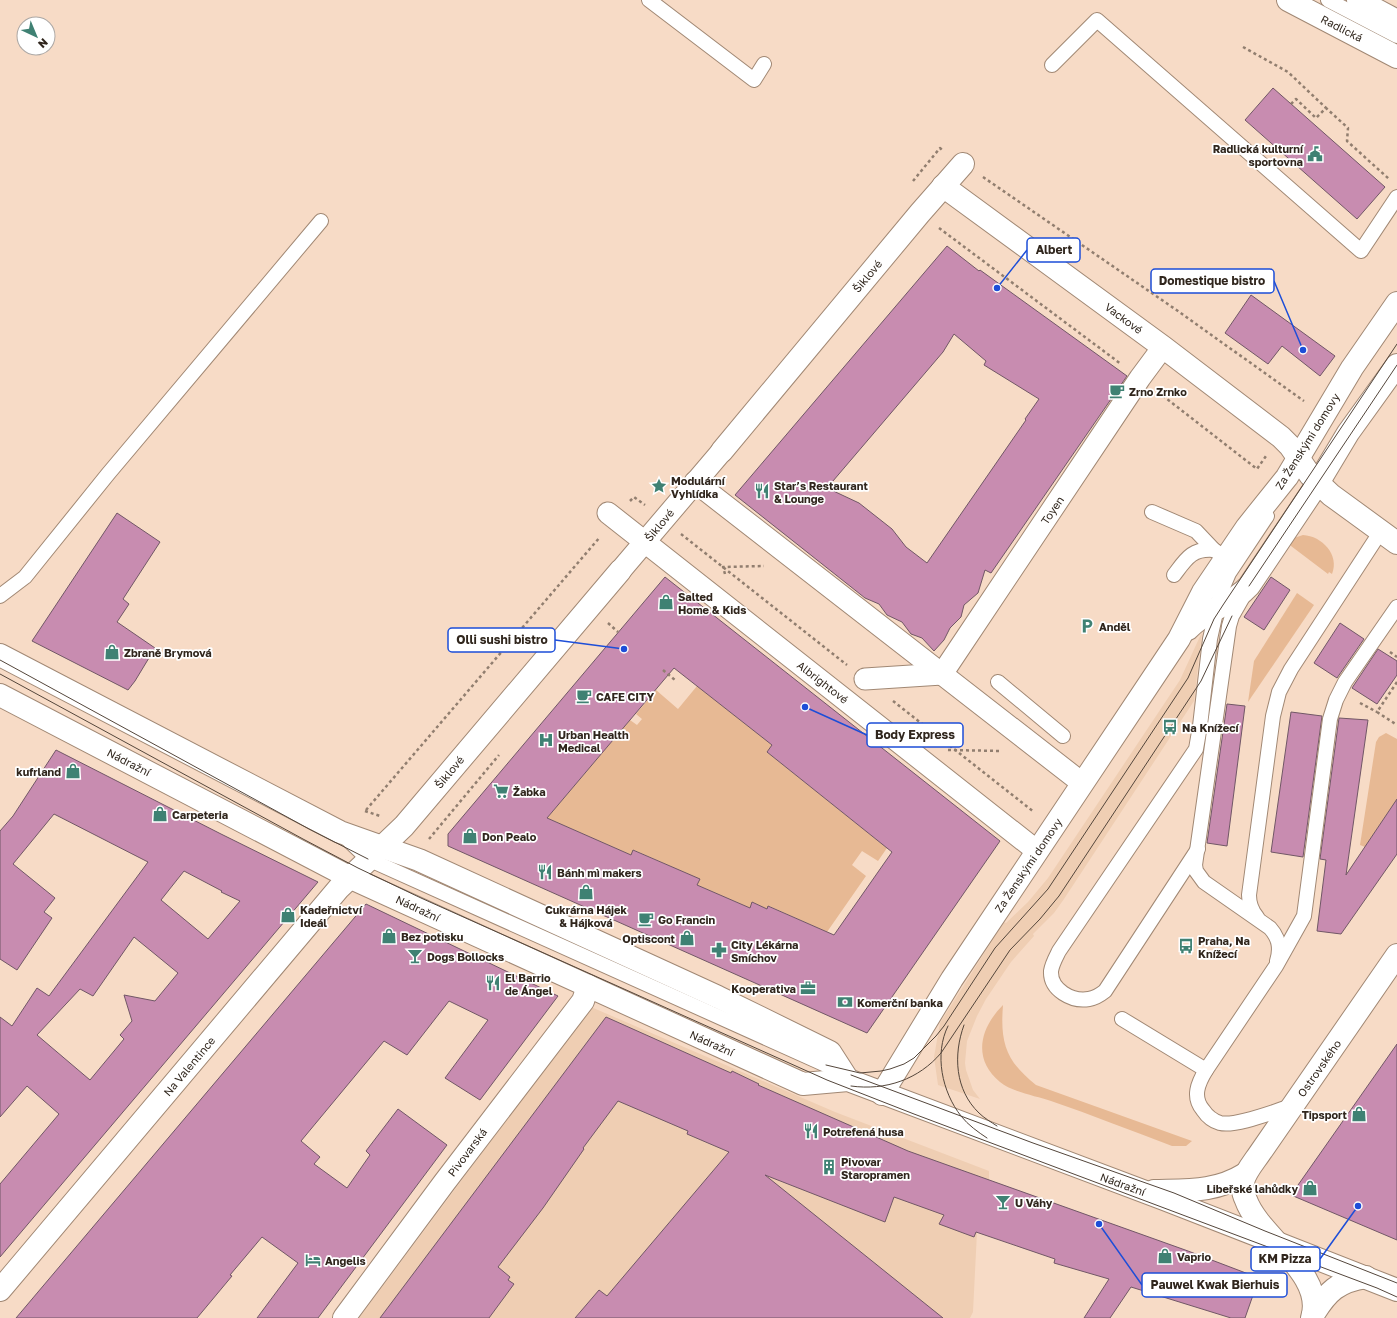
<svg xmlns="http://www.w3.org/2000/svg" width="1397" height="1318" font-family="'Golos Text',sans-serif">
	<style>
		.built { fill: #efceb3 }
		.green { fill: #e7b994 }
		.building { fill: #c88cb0; stroke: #715766; fill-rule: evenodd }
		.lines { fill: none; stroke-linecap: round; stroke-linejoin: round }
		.service-casing { stroke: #a18874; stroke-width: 16 }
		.pedestrian-casing { stroke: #a18874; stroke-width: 23 }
		.minor-casing { stroke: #a18874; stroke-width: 24 }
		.tertiary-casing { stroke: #a18874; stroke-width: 24 }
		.secondary-casing { stroke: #a18874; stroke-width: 24 }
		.path { stroke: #917e6f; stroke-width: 2.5; stroke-dasharray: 3 3; stroke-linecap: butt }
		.service { stroke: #fff; stroke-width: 14 }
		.pedestrian { stroke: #fff; stroke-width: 21 }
		.minor { stroke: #fff; stroke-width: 22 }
		.tertiary { stroke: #fff; stroke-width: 22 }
		.secondary { stroke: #fff; stroke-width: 22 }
		.tram { stroke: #54463b; stroke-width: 1 }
		.labels { text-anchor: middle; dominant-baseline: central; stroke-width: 3.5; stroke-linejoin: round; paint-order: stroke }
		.street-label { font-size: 11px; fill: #30261d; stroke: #fff }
		.poi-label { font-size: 11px; font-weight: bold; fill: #30261d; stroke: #fff; text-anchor: start }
		.leader { fill: none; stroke: #1d4ed8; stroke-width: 1.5 }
		.callout-dot { fill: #1d4ed8; stroke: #fff; stroke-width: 1.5 }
		.callout { fill: #fff; stroke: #1d4ed8; stroke-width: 1.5 }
		.callout-label { font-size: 12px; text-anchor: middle; font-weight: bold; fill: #30261d }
	</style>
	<rect width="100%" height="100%" fill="#f7dbc6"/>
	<g class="built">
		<polygon points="1202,632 1194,701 1064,899 1054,913 1033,934 1034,936 1011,962 986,999 977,1016 967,1041 965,1063 966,1070 973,1090 980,1099 938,1085 934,1057 940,1023 1004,922 1006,923 1028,902 1048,878 1180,680"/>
		<polygon points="591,1007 835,1112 989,1171 989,1180 977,1232 973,1312 970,1318 359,1318"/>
	</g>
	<g class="green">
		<path d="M1303,535C1322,536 1340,555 1332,574L1329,572L1328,574L1291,546L1290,544L1291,539Z"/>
		<polygon points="1297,593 1314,605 1248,702 1254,661"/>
		<polygon points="697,686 772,745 767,752 887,848 878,861 862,851 852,865 866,876 827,932 769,906 767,909 752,902 750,908 697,885 699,879 634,850 631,855 547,818 630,720 637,725 642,719 636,714 656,690 678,709"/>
		<polygon points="1386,733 1397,739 1397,808 1393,805 1365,847 1360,845 1376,742 1379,737"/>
		<path d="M1003,1005C1000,1043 1006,1061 1036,1085L1192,1141L1186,1146H1172C1132,1131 1092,1115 1051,1101C1036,1096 1012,1092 1000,1082C972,1059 980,1028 1003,1005Z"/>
	</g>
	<g class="building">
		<polygon points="1273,88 1385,187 1357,219 1245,120"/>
		<path d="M947,246L979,271L980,270L1127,376L991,573L985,570L978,593L964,605L961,617L950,628L944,640L934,651L922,638L911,634L902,622L887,615L879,604L865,598L735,495ZM954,334L986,361L984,365L1039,399L1025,419L1026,420L927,563L906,547L892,529L859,503L827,488L943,352Z"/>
		<polygon points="1251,295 1335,356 1320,376 1282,346 1268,364 1225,333"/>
		<polygon points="117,513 160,542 123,599 129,604 117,622 155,648 135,681 128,690 32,641"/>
		<path d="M665,577L1000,841L867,1033L448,846V834ZM674,668L772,745L767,752L892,852L834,935L768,906L767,909L752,902L750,908L697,885L700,879L633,850L631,855L547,818Z"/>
		<polygon points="1271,577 1290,590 1264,630 1244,617"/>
		<polygon points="1340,623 1364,639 1337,678 1314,663"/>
		<polygon points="1378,649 1397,661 1397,675 1377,704 1352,688"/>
		<polygon points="1227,704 1245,706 1227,846 1207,843"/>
		<polygon points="1291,712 1322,716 1303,857 1271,852"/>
		<polygon points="1339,718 1368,720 1346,875 1397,799 1397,854 1341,934 1317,931 1326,860 1320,859"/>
		<path d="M56,750L221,834L318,882L0,1257V1184L59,1114L27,1086L0,1117V1017L12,1026L37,988L49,996L148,862L54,814L13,864L55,898L44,912L52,918L17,970L0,959V831L13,816ZM184,871L222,891L221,892L240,901L208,939L161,900ZM134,937L178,973L155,1001L124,995L132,1021L120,1035L124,1039L90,1080L37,1035L80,989L93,996Z"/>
		<polygon points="366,904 558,996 480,1100 445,1078 488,1020 449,1001 407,1055 384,1041 301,1141 320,1157 314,1164 347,1188 370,1155 366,1151 398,1109 447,1145 318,1318 257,1318 298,1263 262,1237 230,1275 232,1276 197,1318 16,1318"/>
		<polygon points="606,1017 731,1073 732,1071 759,1084 758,1085 908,1151 1188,1251 1259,1278 1245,1318 1231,1318 1131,1287 1110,1318 1084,1318 1109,1279 1054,1263 1055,1259 976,1232 974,1237 939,1224 944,1215 894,1197 885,1222 765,1175 943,1318 575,1318 599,1290 607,1296 729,1152 687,1134 688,1131 618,1101 583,1148 584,1149 543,1208 498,1267 510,1277 508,1280 514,1284 489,1318 380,1318"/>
		<polygon points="1397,1044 1397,1240 1291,1195"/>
	</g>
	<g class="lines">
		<g class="service-casing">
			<g id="service">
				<polyline points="649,0 754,80 764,64"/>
				<polyline points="1328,0 1397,36"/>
				<polyline points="1052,65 1097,20 1361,251 1397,197"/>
				<polyline points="1152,512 1196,531 1214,550 1226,558"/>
				<path d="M1174,575C1186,559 1192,548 1214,550"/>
				<path d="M1244,595L1232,616L1229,626L1195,865L1196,871L1204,882L1270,928C1279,938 1281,948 1277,961"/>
				<polyline points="0,596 25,577 108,474 321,221"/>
				<polyline points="998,682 1063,736"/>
				<polyline points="346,838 368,859 826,1065 843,1072"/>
				<path d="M1198,849L1105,991C1100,995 1095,998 1089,999C1072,1002 1050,990 1051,971C1052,964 1056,957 1059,951L1196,749L1200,726L1210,639L1220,594L1229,573L1267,516"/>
				<path d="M1257,917C1251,910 1249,904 1249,895L1273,716L1279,692L1291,669L1381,531"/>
				<polyline points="1122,1019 1206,1070"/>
				<path d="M1292,1106C1275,1111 1236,1127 1220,1123C1213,1121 1207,1116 1203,1110C1192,1097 1198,1083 1206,1070L1276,966L1304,916L1330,719L1336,700L1345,682L1397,607"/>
			</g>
		</g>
		<g class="pedestrian-casing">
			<g id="pedestrian">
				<polyline points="695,482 1082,783"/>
				<polyline points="608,513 1037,851"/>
				<polyline points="620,571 722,451"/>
				<polyline points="942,674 1140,378 1163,347"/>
				<polyline points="865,679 942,674"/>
			</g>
		</g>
		<g class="minor-casing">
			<g id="minor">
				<polyline points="943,186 1163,347 1281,437 1290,446 1310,475 1331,495 1397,543"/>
				<polyline points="722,451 920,213 963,164"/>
				<path d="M1188,629C1205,610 1232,605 1249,586L1318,483L1348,433L1397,365"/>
				<polyline points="882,1094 952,979 1179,639 1203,592 1247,527 1287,477 1352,368 1397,303"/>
				<polyline points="1277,1243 1397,1290"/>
				<polyline points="0,1290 339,888 404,826 620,571"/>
				<path d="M1313,1315C1327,1292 1338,1281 1366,1277"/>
				<polyline points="344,1318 444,1183 583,1001 588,986"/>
			</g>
		</g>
		<g class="tertiary-casing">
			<g id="tertiary">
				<polyline points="0,655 340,832 419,860 718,997 830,1052 848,1080"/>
				<polyline points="0,695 349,877 803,1084 848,1080 1164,1199 1277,1243"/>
				<path d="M1154,1191C1188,1190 1216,1192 1245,1174"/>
			</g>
		</g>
		<g class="secondary-casing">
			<g id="secondary">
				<polyline points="1288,0 1397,57"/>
				<polyline points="1358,0 1397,21"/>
				<path d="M1312,1318C1326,1274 1259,1237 1246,1200C1243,1194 1242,1188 1243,1182C1245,1172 1254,1162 1260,1153L1397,955"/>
			</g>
		</g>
		<g class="path">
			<polyline points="1243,47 1288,72 1326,108"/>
			<polyline points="1291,104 1296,99 1316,118 1326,108 1348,128 1347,141 1389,179"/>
			<polyline points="983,177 1175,309 1304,401"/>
			<polyline points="913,181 940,148 942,150"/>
			<polyline points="939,228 1121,364"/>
			<polyline points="1158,392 1257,469 1266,456"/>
			<polyline points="630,501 634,497 645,505"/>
			<polyline points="681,534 847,665"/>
			<polyline points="725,574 723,567 764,566"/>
			<polyline points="608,623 618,632"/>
			<polyline points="1390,652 1397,657"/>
			<polyline points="663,670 675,680"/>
			<polyline points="1397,682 1377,712 1397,725"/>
			<polyline points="893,701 1034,812"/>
			<polyline points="1360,703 1377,712"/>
			<polyline points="948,750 1001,751"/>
			<polyline points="366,810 600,537"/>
			<polyline points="365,811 380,816"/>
			<polyline points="429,839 499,755"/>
		</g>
		<use href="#service" class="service"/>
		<use href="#pedestrian" class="pedestrian"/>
		<use href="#minor" class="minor"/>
		<use href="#tertiary" class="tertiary"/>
		<use href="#secondary" class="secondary"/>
		<g class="tram">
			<polyline points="1249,586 1397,365"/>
			<polyline points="0,660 309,829 368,859"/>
			<polyline points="0,674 303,839 358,868 421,898 827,1080 914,1114 1377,1288 1397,1297"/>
			<path d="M964,1025C953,1055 955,1090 979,1113C984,1118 991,1122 997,1126"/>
			<path d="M948,1026C934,1054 942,1092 961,1116C968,1125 978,1132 987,1138"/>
			<polyline points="826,1065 860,1073 881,1071 890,1069 904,1064 914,1058 936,1036 944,1026 995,948 1048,889 1188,678 1214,619 1223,605 1397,344"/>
			<polyline points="851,1075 1033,1143 1174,1193 1265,1231 1397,1283"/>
			<path d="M851,1086C886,1091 919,1079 941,1053L1010,950L1040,919L1059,896L1201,681L1232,616"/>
		</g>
	</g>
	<defs>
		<g id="civic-bare" transform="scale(1.2)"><path d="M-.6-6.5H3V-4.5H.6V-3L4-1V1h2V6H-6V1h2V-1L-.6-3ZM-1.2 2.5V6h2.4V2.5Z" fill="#3f8173" stroke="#fff" stroke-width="2.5" paint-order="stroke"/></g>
		<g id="cafe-bare" transform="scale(1.2)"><path d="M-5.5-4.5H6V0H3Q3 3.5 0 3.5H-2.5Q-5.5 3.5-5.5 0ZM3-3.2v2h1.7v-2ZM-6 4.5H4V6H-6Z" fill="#3f8173" stroke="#fff" stroke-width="2.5" paint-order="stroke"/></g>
		<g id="sight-bare" transform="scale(1.2)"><path d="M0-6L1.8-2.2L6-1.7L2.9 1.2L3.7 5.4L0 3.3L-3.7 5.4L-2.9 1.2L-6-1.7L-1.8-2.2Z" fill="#3f8173" stroke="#fff" stroke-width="2.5" paint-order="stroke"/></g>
		<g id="restaurant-bare" transform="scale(1.2)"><path d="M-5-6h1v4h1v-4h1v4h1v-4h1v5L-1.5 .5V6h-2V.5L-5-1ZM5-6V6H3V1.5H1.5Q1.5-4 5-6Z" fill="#3f8173" stroke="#fff" stroke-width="2.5" paint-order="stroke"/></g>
		<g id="shop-bare" transform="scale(1.2)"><path d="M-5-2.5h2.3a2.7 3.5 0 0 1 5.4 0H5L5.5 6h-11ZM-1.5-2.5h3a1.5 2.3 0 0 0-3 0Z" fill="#3f8173" stroke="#fff" stroke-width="2.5" paint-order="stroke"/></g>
		<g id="parking-bare" transform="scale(1.2)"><path d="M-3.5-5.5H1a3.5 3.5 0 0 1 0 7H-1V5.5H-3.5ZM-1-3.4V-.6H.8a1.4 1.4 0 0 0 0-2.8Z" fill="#3f8173" stroke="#fff" stroke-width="2.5" paint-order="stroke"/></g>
		<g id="bus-bare" transform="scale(1.2)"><path d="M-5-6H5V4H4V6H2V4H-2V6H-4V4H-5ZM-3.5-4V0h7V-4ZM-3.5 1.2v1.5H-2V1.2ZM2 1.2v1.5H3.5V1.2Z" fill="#3f8173" stroke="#fff" stroke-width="2.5" paint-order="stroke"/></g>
		<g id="hospital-bare" transform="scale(1.2)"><path d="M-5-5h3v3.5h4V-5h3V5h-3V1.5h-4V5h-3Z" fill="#3f8173" stroke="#fff" stroke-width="2.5" paint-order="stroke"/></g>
		<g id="supermarket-bare" transform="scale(1.2)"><path d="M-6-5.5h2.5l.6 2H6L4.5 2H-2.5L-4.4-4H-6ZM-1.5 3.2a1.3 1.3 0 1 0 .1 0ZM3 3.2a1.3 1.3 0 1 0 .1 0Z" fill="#3f8173" stroke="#fff" stroke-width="2.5" paint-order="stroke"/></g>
		<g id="pharmacy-bare" transform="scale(1.2)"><path d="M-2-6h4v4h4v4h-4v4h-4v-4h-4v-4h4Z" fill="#3f8173" stroke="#fff" stroke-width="2.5" paint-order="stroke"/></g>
		<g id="bar-bare" transform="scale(1.2)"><path d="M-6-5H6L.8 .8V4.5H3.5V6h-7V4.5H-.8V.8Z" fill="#3f8173" stroke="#fff" stroke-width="2.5" paint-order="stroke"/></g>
		<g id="office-bare" transform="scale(1.2)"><path d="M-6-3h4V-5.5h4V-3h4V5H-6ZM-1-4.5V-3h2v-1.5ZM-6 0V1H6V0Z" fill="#3f8173" stroke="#fff" stroke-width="2.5" paint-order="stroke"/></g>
		<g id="bank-bare" transform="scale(1.2)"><path d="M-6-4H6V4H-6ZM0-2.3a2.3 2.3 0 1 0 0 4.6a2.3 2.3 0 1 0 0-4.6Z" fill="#3f8173" stroke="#fff" stroke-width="2.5" paint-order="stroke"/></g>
		<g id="building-bare" transform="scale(1.2)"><path d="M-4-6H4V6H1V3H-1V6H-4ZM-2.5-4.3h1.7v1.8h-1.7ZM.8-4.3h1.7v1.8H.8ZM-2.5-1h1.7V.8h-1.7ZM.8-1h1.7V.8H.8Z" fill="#3f8173" stroke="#fff" stroke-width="2.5" paint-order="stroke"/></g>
		<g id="hotel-bare" transform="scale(1.2)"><path d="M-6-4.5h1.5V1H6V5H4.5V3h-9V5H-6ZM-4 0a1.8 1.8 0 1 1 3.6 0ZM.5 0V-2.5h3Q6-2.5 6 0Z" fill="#3f8173" stroke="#fff" stroke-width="2.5" paint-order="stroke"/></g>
	</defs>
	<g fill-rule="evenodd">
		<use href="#civic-bare" x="1315" y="154"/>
		<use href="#cafe-bare" x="1117" y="391"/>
		<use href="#sight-bare" x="659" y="486"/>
		<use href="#restaurant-bare" x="762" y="491"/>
		<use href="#shop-bare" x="666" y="602"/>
		<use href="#parking-bare" x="1087" y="626"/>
		<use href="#shop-bare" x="112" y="652"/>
		<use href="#cafe-bare" x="584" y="696"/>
		<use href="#bus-bare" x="1170" y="727"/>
		<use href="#hospital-bare" x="546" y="740"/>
		<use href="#shop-bare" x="73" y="771"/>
		<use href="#supermarket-bare" x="501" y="791"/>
		<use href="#shop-bare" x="160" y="814"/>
		<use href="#shop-bare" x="470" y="836"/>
		<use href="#restaurant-bare" x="545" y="872"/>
		<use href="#shop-bare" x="586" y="892"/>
		<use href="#shop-bare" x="288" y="915"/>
		<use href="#cafe-bare" x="646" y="919"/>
		<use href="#shop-bare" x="389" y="936"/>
		<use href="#shop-bare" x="687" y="938"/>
		<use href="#bus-bare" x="1186" y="946"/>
		<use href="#pharmacy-bare" x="719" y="950"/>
		<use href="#bar-bare" x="415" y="956"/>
		<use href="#restaurant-bare" x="493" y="983"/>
		<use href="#office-bare" x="808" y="988"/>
		<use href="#bank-bare" x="845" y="1002"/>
		<use href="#shop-bare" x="1359" y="1114"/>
		<use href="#restaurant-bare" x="811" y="1131"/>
		<use href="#building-bare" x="829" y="1167"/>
		<use href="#shop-bare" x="1310" y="1188"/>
		<use href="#bar-bare" x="1003" y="1202"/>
		<use href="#shop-bare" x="1165" y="1256"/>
		<use href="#hotel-bare" x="313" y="1260"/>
	</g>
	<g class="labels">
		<g class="street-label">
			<text transform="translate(1342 28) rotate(27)">Radlická</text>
			<text transform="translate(867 276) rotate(-50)">Šiklové</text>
			<text transform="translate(1124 318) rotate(36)">Vackové</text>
			<text transform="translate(1307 441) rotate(-58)">Za Ženskými domovy</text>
			<text transform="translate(1052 510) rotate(-56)">Toyen</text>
			<text transform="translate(659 525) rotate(-50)">Šiklové</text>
			<text transform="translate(823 682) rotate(38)">Albrightové</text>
			<text transform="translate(129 762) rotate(27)">Nádražní</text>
			<text transform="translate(449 772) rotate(-50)">Šiklové</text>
			<text transform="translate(1028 865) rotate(-56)">Za Ženskými domovy</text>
			<text transform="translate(418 908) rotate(25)">Nádražní</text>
			<text transform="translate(712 1043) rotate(24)">Nádražní</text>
			<text transform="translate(189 1066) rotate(-50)">Na Valentince</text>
			<text transform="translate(1319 1068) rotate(-55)">Ostrovského</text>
			<text transform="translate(467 1152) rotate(-53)">Pivovarská</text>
			<text transform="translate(1123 1184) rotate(20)">Nádražní</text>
		</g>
		<g class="poi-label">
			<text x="1303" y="148" text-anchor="end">Radlická kulturní<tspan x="1303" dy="13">sportovna</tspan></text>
			<text x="1129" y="391">Zrno Zrnko</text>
			<text x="671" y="480">Modulární<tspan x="671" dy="13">Vyhlídka</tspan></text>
			<text x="774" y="485">Star’s Restaurant<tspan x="774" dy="13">&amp; Lounge</tspan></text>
			<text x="678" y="596">Salted<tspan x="678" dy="13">Home &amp; Kids</tspan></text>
			<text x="1099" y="626">Anděl</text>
			<text x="124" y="652">Zbraně Brymová</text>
			<text x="596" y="696">CAFE CITY</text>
			<text x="1182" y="727">Na Knížecí</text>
			<text x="558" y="734">Urban Health<tspan x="558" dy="13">Medical</tspan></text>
			<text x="61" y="771" text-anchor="end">kufrland</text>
			<text x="513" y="791">Žabka</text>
			<text x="172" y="814">Carpeteria</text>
			<text x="482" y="836">Don Pealo</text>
			<text x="557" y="872">Bánh mì makers</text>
			<text x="300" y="909">Kadeřnictví<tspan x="300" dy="13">Ideál</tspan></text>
			<text x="586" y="909" text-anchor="middle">Cukrárna Hájek<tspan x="586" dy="13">&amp; Hájková</tspan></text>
			<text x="658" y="919">Go Francin</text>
			<text x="401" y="936">Bez potisku</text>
			<text x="675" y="938" text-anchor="end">Optiscont</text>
			<text x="1198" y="940">Praha, Na<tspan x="1198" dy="13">Knížecí</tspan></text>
			<text x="731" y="944">City Lékárna<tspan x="731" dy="13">Smíchov</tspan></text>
			<text x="427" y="956">Dogs Bollocks</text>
			<text x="505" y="977">El Barrio<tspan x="505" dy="13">de Ángel</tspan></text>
			<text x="796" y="988" text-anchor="end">Kooperativa</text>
			<text x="857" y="1002">Komerční banka</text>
			<text x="1347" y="1114" text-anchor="end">Tipsport</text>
			<text x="823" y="1131">Potrefená husa</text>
			<text x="841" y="1161">Pivovar<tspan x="841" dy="13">Staropramen</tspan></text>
			<text x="1298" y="1188" text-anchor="end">Libeřské lahůdky</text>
			<text x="1015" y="1202">U Váhy</text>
			<text x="1177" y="1256">Vaprio</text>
			<text x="325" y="1260">Angelis</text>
		</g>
	</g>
	<path class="leader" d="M997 288L1027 250M1303 350L1274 281M624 649L555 640M805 707L867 735M1358 1206L1320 1259M1099 1224L1142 1285"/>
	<g class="callout-dot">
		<circle cx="997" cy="288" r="4"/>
		<circle cx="1303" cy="350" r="4"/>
		<circle cx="624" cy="649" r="4"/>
		<circle cx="805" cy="707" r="4"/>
		<circle cx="1358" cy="1206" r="4"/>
		<circle cx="1099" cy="1224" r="4"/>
	</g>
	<g class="callout">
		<rect x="1027" y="238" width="53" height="24" rx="4"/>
		<rect x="1151" y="269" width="123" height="24" rx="4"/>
		<rect x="448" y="628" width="107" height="24" rx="4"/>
		<rect x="867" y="723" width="96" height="24" rx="4"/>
		<rect x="1251" y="1247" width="69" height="24" rx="4"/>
		<rect x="1142" y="1273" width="145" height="24" rx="4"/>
	</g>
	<g class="callout-label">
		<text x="1054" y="254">Albert</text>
		<text x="1212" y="285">Domestique bistro</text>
		<text x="502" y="644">Olli sushi bistro</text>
		<text x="915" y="739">Body Express</text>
		<text x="1285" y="1263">KM Pizza</text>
		<text x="1215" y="1289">Pauwel Kwak Bierhuis</text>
	</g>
	<g transform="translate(36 36) rotate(136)"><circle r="19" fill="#ffffff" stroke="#aca8a5"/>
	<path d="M0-3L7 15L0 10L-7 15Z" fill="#3f8173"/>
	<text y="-6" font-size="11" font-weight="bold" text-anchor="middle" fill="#30261d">N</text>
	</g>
</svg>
